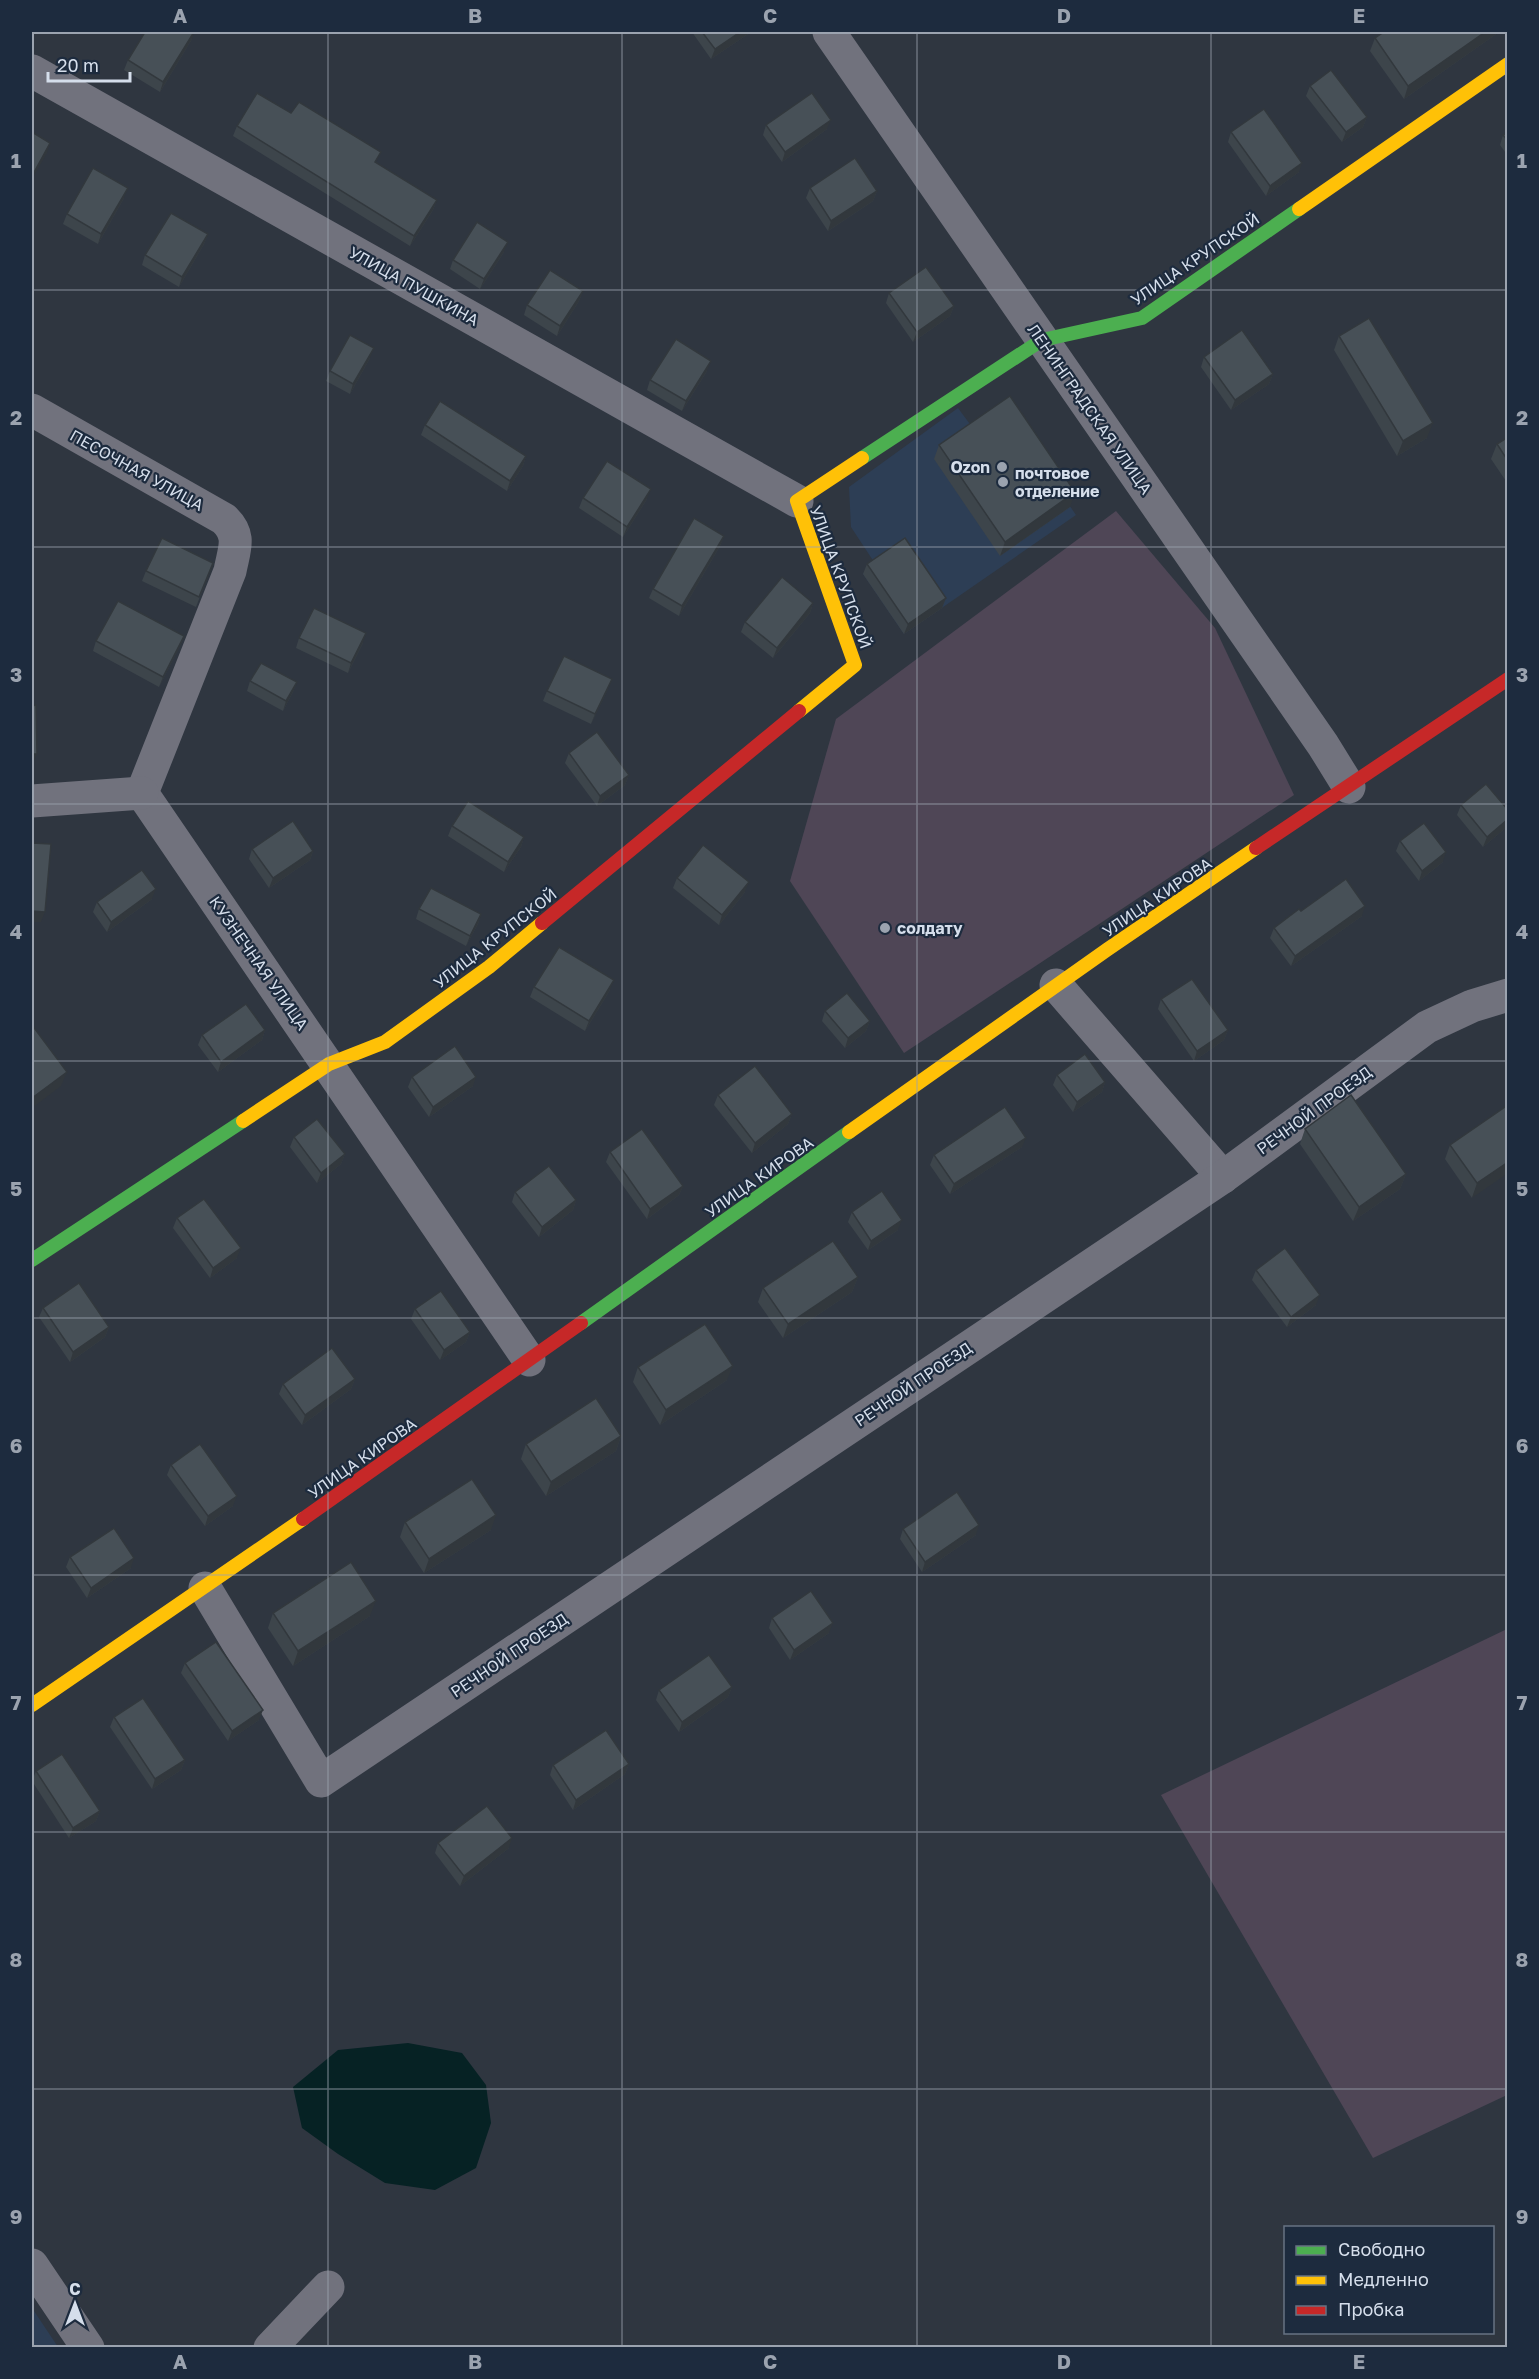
<svg xmlns="http://www.w3.org/2000/svg" width="1539" height="2379" font-family="'Golos Text',sans-serif">
	<style>
		.built { fill: #2d3e55 }
		.green { fill: #4f4656 }
		.water { fill: #062224 }
		.lines { fill: none; stroke-linecap: round; stroke-linejoin: round }
		.street { stroke: #71727d; stroke-width: 33 }
		.fast { stroke: #4caf50; stroke-width: 14 }
		.slow { stroke: #ffc107; stroke-width: 14 }
		.jam { stroke: #c62828; stroke-width: 14 }
		.wall { fill: #3d454b }
		.shaded-wall { fill: #32383d }
		.building { fill: #475057; stroke: #32383d; stroke-width: 1.5 }
		.grid { fill: none; stroke: #9ba3af; stroke-width: 1.5; stroke-opacity: 0.55 }
		.poi-dot { fill: #9ba3af; stroke: #1d2b3e; stroke-width: 2 }
		.labels { text-anchor: middle; dominant-baseline: central; stroke-width: 4.5; stroke-linejoin: round; paint-order: stroke }
		.street-label { font-size: 16px; fill: #d5deeb; stroke: #1d2b3e }
		.poi-label { font-size: 16px; font-weight: bold; fill: #d5deeb; stroke: #1d2b3e; text-anchor: start }
		.neatline { fill: none; stroke: #9ba3af; stroke-width: 2 }
		.grid-label { font-size: 20px; text-anchor: middle; font-weight: bold; fill: #9ba3af }
	</style>
	<rect width="100%" height="100%" fill="#2f3640"/>
	<g class="built">
		<polygon points="958,408 975,431 1004,410 1076,515 904,634 863,574 876,565 851,527 849,487"/>
		<polygon points="32,2308 58,2347 32,2347"/>
	</g>
	<g class="green">
		<polygon points="1116,511 1215,628 1294,795 904,1053 790,881 836,719"/>
		<polygon points="1507,1629 1507,2095 1373,2158 1161,1795"/>
	</g>
	<polygon class="water" points="408,2043 462,2053 486,2085 491,2123 476,2168 435,2190 385,2183 338,2154 302,2128 293,2087 338,2050"/>
	<g class="lines">
		<g class="street">
			<polyline points="829,32 1323,745 1349,787"/>
			<polyline points="32,71 797,501"/>
			<path d="M32,410L224,519C242,536 234,549 230,571L142,793L529,1360"/>
			<polyline points="32,801 142,793"/>
			<polyline points="1056,985 1223,1177"/>
			<polyline points="205,1588 321,1781 1223,1177 1427,1027 1472,1006 1508,995"/>
			<polyline points="32,2265 88,2348"/>
			<polyline points="270,2348 328,2287"/>
		</g>
		<g class="fast">
			<polyline points="862,458 1042,340 1142,318 1299,209"/>
			<polyline points="32,1260 243,1121"/>
			<polyline points="581,1323 849,1132"/>
		</g>
		<g class="slow">
			<polyline points="1299,209 1508,64"/>
			<polyline points="799,711 855,665 797,501 862,458"/>
			<polyline points="243,1121 329,1064 385,1042 489,967 542,923"/>
			<polyline points="849,1132 1108,949 1256,848"/>
			<polyline points="32,1705 303,1519"/>
		</g>
		<g class="jam">
			<polyline points="1256,848 1508,679"/>
			<polyline points="542,923 799,711"/>
			<polyline points="303,1519 581,1323"/>
		</g>
	</g>
	<g class="wall">
		<polygon points="692,32 751,32 711,59"/>
		<polygon points="1499,32 1404,99 1370,51 1375,38"/>
		<polygon points="192,39 160,92 124,70 128,60"/>
		<polygon points="1310,86 1367,117 1363,127 1342,142 1306,96"/>
		<polygon points="291,113 377,163 437,200 433,210 410,246 233,136 237,126"/>
		<polygon points="766,125 827,129 782,162 763,135"/>
		<polygon points="1231,132 1299,172 1266,196 1228,142"/>
		<polygon points="1508,132 1508,156 1500,145 1503,135"/>
		<polygon points="810,188 877,191 873,201 828,231 806,198"/>
		<polygon points="124,198 98,244 63,224 67,214"/>
		<polygon points="208,234 204,244 179,287 142,265 145,255"/>
		<polygon points="504,252 480,289 450,269 453,260"/>
		<polygon points="583,291 579,301 557,336 524,315 527,305"/>
		<polygon points="889,293 954,306 950,316 913,342 886,303"/>
		<polygon points="1339,336 1427,438 1397,456 1334,350"/>
		<polygon points="1204,357 1273,374 1269,384 1231,410 1201,367"/>
		<polygon points="370,358 350,394 326,381 330,371"/>
		<polygon points="707,371 682,411 647,390 650,380"/>
		<polygon points="425,425 526,456 523,466 507,491 421,435"/>
		<polygon points="1508,437 1508,484 1491,459 1497,444"/>
		<polygon points="939,445 1070,507 1000,556 934,459"/>
		<polygon points="583,498 647,499 623,537 579,508"/>
		<polygon points="724,536 720,546 679,616 649,598 653,589"/>
		<polygon points="213,563 196,607 142,581 146,571"/>
		<polygon points="867,564 946,598 942,608 904,634 863,574"/>
		<polygon points="813,603 810,613 773,658 741,632 745,622"/>
		<polygon points="184,636 180,646 159,687 93,651 96,641"/>
		<polygon points="299,638 363,643 348,673 296,648"/>
		<polygon points="250,681 297,682 293,692 283,711 247,691"/>
		<polygon points="608,689 591,724 543,701 547,691"/>
		<polygon points="569,753 629,775 625,785 597,806 565,763"/>
		<polygon points="1461,805 1508,810 1508,826 1483,847 1457,815"/>
		<polygon points="452,826 524,837 521,847 504,872 448,836"/>
		<polygon points="1400,841 1443,862 1419,881 1396,851"/>
		<polygon points="252,849 313,851 310,860 269,888 249,859"/>
		<polygon points="677,878 745,892 719,925 673,888"/>
		<polygon points="152,899 107,932 93,912 97,902"/>
		<polygon points="419,909 481,914 478,924 466,946 416,919"/>
		<polygon points="1301,911 1362,916 1291,966 1270,938 1274,928"/>
		<polygon points="534,987 610,990 585,1031 530,997"/>
		<polygon points="1161,999 1228,1030 1224,1040 1194,1061 1158,1009"/>
		<polygon points="825,1011 870,1021 866,1031 845,1048 822,1021"/>
		<polygon points="265,1030 262,1040 218,1072 198,1045 202,1035"/>
		<polygon points="1057,1075 1105,1082 1102,1092 1073,1112 1053,1085"/>
		<polygon points="412,1077 473,1086 429,1117 408,1087"/>
		<polygon points="718,1095 792,1114 788,1124 752,1153 714,1105"/>
		<polygon points="1508,1105 1472,1198 1445,1159 1450,1145"/>
		<polygon points="1305,1129 1406,1174 1400,1189 1353,1221 1300,1144"/>
		<polygon points="294,1137 345,1154 341,1164 317,1183 290,1147"/>
		<polygon points="1022,1147 950,1194 930,1165 934,1155"/>
		<polygon points="610,1152 683,1186 679,1195 647,1219 606,1162"/>
		<polygon points="515,1192 576,1200 573,1210 539,1237 512,1202"/>
		<polygon points="852,1212 898,1230 868,1250 848,1222"/>
		<polygon points="177,1218 237,1258 210,1278 173,1228"/>
		<polygon points="1256,1270 1316,1305 1287,1327 1252,1280"/>
		<polygon points="858,1277 852,1292 783,1338 758,1302 763,1288"/>
		<polygon points="43,1308 109,1327 105,1337 70,1362 39,1317"/>
		<polygon points="415,1309 470,1332 466,1342 440,1360 411,1319"/>
		<polygon points="638,1367 727,1380 660,1425 633,1382"/>
		<polygon points="355,1379 351,1389 302,1425 279,1394 283,1384"/>
		<polygon points="621,1436 616,1451 546,1496 521,1459 526,1444"/>
		<polygon points="171,1465 233,1506 205,1526 167,1475"/>
		<polygon points="405,1522 491,1530 424,1573 400,1537"/>
		<polygon points="903,1529 976,1535 922,1572 900,1539"/>
		<polygon points="70,1557 131,1568 87,1598 66,1567"/>
		<polygon points="273,1613 370,1616 293,1666 268,1628"/>
		<polygon points="772,1618 829,1633 790,1660 769,1628"/>
		<polygon points="185,1663 259,1720 228,1741 181,1673"/>
		<polygon points="732,1687 728,1697 679,1732 656,1700 659,1690"/>
		<polygon points="114,1717 185,1760 181,1770 152,1789 110,1727"/>
		<polygon points="629,1764 625,1774 573,1810 550,1775 553,1765"/>
		<polygon points="36,1771 100,1811 96,1821 69,1838 32,1781"/>
		<polygon points="438,1843 509,1848 460,1886 435,1853"/>
	</g>
	<g class="shaded-wall">
		<polygon points="194,32 192,39 160,92 163,82"/>
		<polygon points="740,32 751,32 711,59 715,49"/>
		<polygon points="1485,32 1499,32 1404,99 1408,86"/>
		<polygon points="1367,117 1363,127 1342,142 1346,132"/>
		<polygon points="831,120 827,129 782,162 785,152"/>
		<polygon points="50,143 47,153 32,179 32,176"/>
		<polygon points="1302,163 1299,172 1266,196 1270,186"/>
		<polygon points="128,188 124,198 98,244 101,234"/>
		<polygon points="877,191 873,201 828,231 831,221"/>
		<polygon points="437,200 433,210 410,246 414,236"/>
		<polygon points="208,234 204,244 179,287 182,277"/>
		<polygon points="508,242 504,252 480,289 484,279"/>
		<polygon points="583,291 579,301 557,336 560,326"/>
		<polygon points="954,306 950,316 913,342 917,332"/>
		<polygon points="374,348 370,358 350,394 353,384"/>
		<polygon points="711,361 707,371 682,411 686,401"/>
		<polygon points="1273,374 1269,384 1231,410 1235,400"/>
		<polygon points="1433,423 1427,438 1397,456 1403,441"/>
		<polygon points="526,456 523,466 507,491 510,481"/>
		<polygon points="651,489 647,499 623,537 627,527"/>
		<polygon points="1075,492 1070,507 1000,556 1005,542"/>
		<polygon points="724,536 720,546 679,616 682,606"/>
		<polygon points="946,598 942,608 904,634 908,624"/>
		<polygon points="813,603 810,613 773,658 777,648"/>
		<polygon points="366,633 363,643 348,673 351,663"/>
		<polygon points="184,636 180,646 159,687 163,677"/>
		<polygon points="612,679 608,689 591,724 595,714"/>
		<polygon points="297,682 293,692 283,711 286,701"/>
		<polygon points="32,754 37,754 33,763 32,763"/>
		<polygon points="629,775 625,785 597,806 600,796"/>
		<polygon points="1508,819 1508,826 1483,847 1487,837"/>
		<polygon points="524,837 521,847 504,872 508,862"/>
		<polygon points="313,851 310,860 269,888 273,878"/>
		<polygon points="1446,852 1443,862 1419,881 1422,871"/>
		<polygon points="749,882 745,892 719,925 722,915"/>
		<polygon points="156,889 152,899 107,932 111,922"/>
		<polygon points="1365,906 1362,916 1291,966 1295,956"/>
		<polygon points="32,911 45,912 41,922 32,922"/>
		<polygon points="481,914 478,924 466,946 470,936"/>
		<polygon points="614,980 610,990 585,1031 589,1021"/>
		<polygon points="870,1021 866,1031 845,1048 848,1038"/>
		<polygon points="265,1030 262,1040 218,1072 221,1062"/>
		<polygon points="1228,1030 1224,1040 1194,1061 1197,1051"/>
		<polygon points="67,1072 61,1086 32,1108 32,1098"/>
		<polygon points="476,1077 473,1086 429,1117 433,1107"/>
		<polygon points="1105,1082 1102,1092 1073,1112 1077,1102"/>
		<polygon points="792,1114 788,1124 752,1153 755,1143"/>
		<polygon points="1026,1138 1022,1147 950,1194 954,1184"/>
		<polygon points="345,1154 341,1164 317,1183 321,1173"/>
		<polygon points="1508,1162 1508,1173 1472,1198 1477,1183"/>
		<polygon points="1406,1174 1400,1189 1353,1221 1359,1207"/>
		<polygon points="683,1186 679,1195 647,1219 650,1209"/>
		<polygon points="576,1200 573,1210 539,1237 542,1227"/>
		<polygon points="902,1220 898,1230 868,1250 871,1241"/>
		<polygon points="241,1248 237,1258 210,1278 213,1268"/>
		<polygon points="858,1277 852,1292 783,1338 788,1324"/>
		<polygon points="1320,1295 1316,1305 1287,1327 1291,1317"/>
		<polygon points="109,1327 105,1337 70,1362 73,1352"/>
		<polygon points="470,1332 466,1342 440,1360 444,1350"/>
		<polygon points="733,1366 727,1380 660,1425 666,1410"/>
		<polygon points="355,1379 351,1389 302,1425 305,1415"/>
		<polygon points="621,1436 616,1451 546,1496 551,1482"/>
		<polygon points="237,1496 233,1506 205,1526 208,1516"/>
		<polygon points="496,1515 491,1530 424,1573 429,1559"/>
		<polygon points="979,1525 976,1535 922,1572 925,1562"/>
		<polygon points="134,1558 131,1568 87,1598 91,1588"/>
		<polygon points="376,1601 370,1616 293,1666 298,1651"/>
		<polygon points="833,1623 829,1633 790,1660 794,1650"/>
		<polygon points="732,1687 728,1697 679,1732 682,1722"/>
		<polygon points="263,1710 259,1720 228,1741 232,1731"/>
		<polygon points="185,1760 181,1770 152,1789 155,1779"/>
		<polygon points="629,1764 625,1774 573,1810 576,1800"/>
		<polygon points="100,1811 96,1821 69,1838 73,1828"/>
		<polygon points="512,1838 509,1848 460,1886 464,1876"/>
	</g>
	<g class="building">
		<polygon points="145,32 194,32 163,82 128,60"/>
		<polygon points="702,32 740,32 715,49"/>
		<polygon points="1384,32 1485,32 1408,86 1375,38"/>
		<polygon points="1331,70 1367,117 1346,132 1310,86"/>
		<polygon points="257,93 291,113 299,102 381,152 375,162 437,200 414,236 237,126"/>
		<polygon points="812,93 831,120 785,152 766,125"/>
		<polygon points="1264,109 1302,163 1270,186 1231,132"/>
		<polygon points="32,132 50,143 32,176"/>
		<polygon points="1508,132 1508,141 1503,135"/>
		<polygon points="855,158 877,191 831,221 810,188"/>
		<polygon points="93,168 128,188 101,234 67,214"/>
		<polygon points="171,213 208,234 182,277 145,255"/>
		<polygon points="477,222 508,242 484,279 453,260"/>
		<polygon points="926,267 954,306 917,332 889,293"/>
		<polygon points="550,270 583,291 560,326 527,305"/>
		<polygon points="1369,318 1433,423 1403,441 1339,336"/>
		<polygon points="1242,330 1273,374 1235,400 1204,357"/>
		<polygon points="350,335 374,348 353,384 330,371"/>
		<polygon points="676,339 711,361 686,401 650,380"/>
		<polygon points="1010,396 1075,492 1005,542 939,445"/>
		<polygon points="440,401 526,456 510,481 425,425"/>
		<polygon points="1508,437 1508,461 1497,444"/>
		<polygon points="607,461 651,489 627,527 583,498"/>
		<polygon points="694,518 724,536 682,606 653,589"/>
		<polygon points="162,538 213,563 199,597 146,571"/>
		<polygon points="905,538 946,598 908,624 867,564"/>
		<polygon points="782,577 813,603 777,648 745,622"/>
		<polygon points="118,601 184,636 163,677 96,641"/>
		<polygon points="314,608 366,633 351,663 299,638"/>
		<polygon points="564,656 612,679 595,714 547,691"/>
		<polygon points="261,663 297,682 286,701 250,681"/>
		<polygon points="36,705 37,754 32,754 32,706"/>
		<polygon points="597,732 629,775 600,796 569,753"/>
		<polygon points="1486,784 1508,810 1508,819 1487,837 1461,805"/>
		<polygon points="468,801 524,837 508,862 452,826"/>
		<polygon points="293,821 313,851 273,878 252,849"/>
		<polygon points="1424,823 1446,852 1422,871 1400,841"/>
		<polygon points="32,843 51,844 45,912 32,911"/>
		<polygon points="703,845 749,882 722,915 677,878"/>
		<polygon points="142,870 156,889 111,922 97,902"/>
		<polygon points="1346,879 1365,906 1295,956 1274,928 1299,909 1301,911"/>
		<polygon points="431,888 481,914 470,936 419,909"/>
		<polygon points="559,947 614,980 589,1021 534,987"/>
		<polygon points="1192,979 1228,1030 1197,1051 1161,999"/>
		<polygon points="847,993 870,1021 848,1038 825,1011"/>
		<polygon points="246,1004 265,1030 221,1062 202,1035"/>
		<polygon points="32,1025 67,1072 32,1098"/>
		<polygon points="455,1046 476,1077 433,1107 412,1077"/>
		<polygon points="1085,1054 1105,1082 1077,1102 1057,1075"/>
		<polygon points="755,1066 792,1114 755,1143 718,1095"/>
		<polygon points="1351,1095 1406,1174 1359,1207 1305,1129"/>
		<polygon points="1508,1105 1508,1162 1477,1183 1450,1145"/>
		<polygon points="1005,1107 1026,1138 954,1184 934,1155"/>
		<polygon points="317,1119 345,1154 321,1173 294,1137"/>
		<polygon points="642,1129 683,1186 650,1209 610,1152"/>
		<polygon points="549,1166 576,1200 542,1227 515,1192"/>
		<polygon points="882,1191 902,1220 871,1241 852,1212"/>
		<polygon points="204,1199 241,1248 213,1268 177,1218"/>
		<polygon points="833,1241 858,1277 788,1324 763,1288"/>
		<polygon points="1285,1248 1320,1295 1291,1317 1256,1270"/>
		<polygon points="79,1283 109,1327 73,1352 43,1308"/>
		<polygon points="441,1291 470,1332 444,1350 415,1309"/>
		<polygon points="705,1324 733,1366 666,1410 638,1367"/>
		<polygon points="332,1348 355,1379 305,1415 283,1384"/>
		<polygon points="596,1398 621,1436 551,1482 526,1444"/>
		<polygon points="200,1444 237,1496 208,1516 171,1465"/>
		<polygon points="472,1479 496,1515 429,1559 405,1522"/>
		<polygon points="957,1492 979,1525 925,1562 903,1529"/>
		<polygon points="114,1528 134,1558 91,1588 70,1557"/>
		<polygon points="351,1562 376,1601 298,1651 273,1613"/>
		<polygon points="811,1591 833,1623 794,1650 772,1618"/>
		<polygon points="216,1642 263,1710 232,1731 185,1663"/>
		<polygon points="709,1655 732,1687 682,1722 659,1690"/>
		<polygon points="143,1698 185,1760 155,1779 114,1717"/>
		<polygon points="606,1730 629,1764 576,1800 553,1765"/>
		<polygon points="62,1754 100,1811 73,1828 36,1771"/>
		<polygon points="487,1806 512,1838 464,1876 438,1843"/>
	</g>
	<path class="grid" d="M328,32V2348M622,32V2348M917,32V2348M1211,32V2348M32,290H1508M32,547H1508M32,804H1508M32,1061H1508M32,1318H1508M32,1575H1508M32,1832H1508M32,2089H1508"/>
	<g class="poi-dot">
		<circle cx="1002" cy="467" r="6"/>
		<circle cx="1003" cy="482" r="6"/>
		<circle cx="885" cy="928" r="6"/>
	</g>
	<g class="labels">
		<g class="street-label">
			<text transform="translate(1195 259) rotate(-34)">УЛИЦА КРУПСКОЙ</text>
			<text transform="translate(414 286) rotate(29)">УЛИЦА ПУШКИНА</text>
			<text transform="translate(1090 409) rotate(55)">ЛЕНИНГРАДСКАЯ УЛИЦА</text>
			<text transform="translate(137 470) rotate(29)">ПЕСОЧНАЯ УЛИЦА</text>
			<text transform="translate(841 577) rotate(70)">УЛИЦА КРУПСКОЙ</text>
			<text transform="translate(1157 897) rotate(-34)">УЛИЦА КИРОВА</text>
			<text transform="translate(495 938) rotate(-38)">УЛИЦА КРУПСКОЙ</text>
			<text transform="translate(259 963) rotate(55)">КУЗНЕЧНАЯ УЛИЦА</text>
			<text transform="translate(1314 1110) rotate(-36)">РЕЧНОЙ ПРОЕЗД</text>
			<text transform="translate(759 1177) rotate(-35)">УЛИЦА КИРОВА</text>
			<text transform="translate(913 1384) rotate(-34)">РЕЧНОЙ ПРОЕЗД</text>
			<text transform="translate(362 1458) rotate(-35)">УЛИЦА КИРОВА</text>
			<text transform="translate(509 1655) rotate(-34)">РЕЧНОЙ ПРОЕЗД</text>
		</g>
		<g class="poi-label">
			<text x="990" y="467" text-anchor="end">Ozon</text>
			<text x="1015" y="473">почтовое<tspan x="1015" dy="18">отделение</tspan></text>
			<text x="897" y="928">солдату</text>
		</g>
	</g>
	<rect width="1539" height="2379" fill="none" stroke="#1d2b3e" stroke-width="66"/>
	<rect x="1284" y="2226" width="210" height="108" fill="#1d2b3e" stroke="#677383" stroke-width="1.5"/>
	<rect x="1296" y="2246" width="30" height="9" fill="#4caf50" stroke="#677383" stroke-width="1.5"/>
	<text x="1338" y="2256" font-size="18" fill="#d5deeb">Свободно</text>
	<rect x="1296" y="2276" width="30" height="9" fill="#ffc107" stroke="#677383" stroke-width="1.5"/>
	<text x="1338" y="2286" font-size="18" fill="#d5deeb">Медленно</text>
	<rect x="1296" y="2306" width="30" height="9" fill="#c62828" stroke="#677383" stroke-width="1.5"/>
	<text x="1338" y="2316" font-size="18" fill="#d5deeb">Пробка</text>
	<g transform="translate(75 2304)" stroke="#1d2b3e" stroke-width="4.5" paint-order="stroke">
	<path d="M0-4.5L10 22L0 15L-10 22Z" fill="#d5deeb"/>
	<text y="-9" font-size="16" font-weight="bold" text-anchor="middle" fill="#d5deeb">С</text>
	</g>
	<path d="M48 72v9h82v-9" fill="none" stroke="#d5deeb" stroke-width="3"/>
	<text x="57" y="72" font-size="18" fill="#d5deeb" stroke="#1d2b3e" stroke-width="4.5" paint-order="stroke">20 m</text>
	<rect x="33" y="33" width="1473" height="2313" class="neatline"/>
	<g class="grid-label">
		<text x="180" y="23">A</text>
		<text x="475" y="23">B</text>
		<text x="770" y="23">C</text>
		<text x="1064" y="23">D</text>
		<text x="1359" y="23">E</text>
		<text x="16" y="168">1</text>
		<text x="1522" y="168">1</text>
		<text x="16" y="425">2</text>
		<text x="1522" y="425">2</text>
		<text x="16" y="682">3</text>
		<text x="1522" y="682">3</text>
		<text x="16" y="939">4</text>
		<text x="1522" y="939">4</text>
		<text x="16" y="1196">5</text>
		<text x="1522" y="1196">5</text>
		<text x="16" y="1453">6</text>
		<text x="1522" y="1453">6</text>
		<text x="16" y="1710">7</text>
		<text x="1522" y="1710">7</text>
		<text x="16" y="1967">8</text>
		<text x="1522" y="1967">8</text>
		<text x="16" y="2224">9</text>
		<text x="1522" y="2224">9</text>
		<text x="180" y="2369">A</text>
		<text x="475" y="2369">B</text>
		<text x="770" y="2369">C</text>
		<text x="1064" y="2369">D</text>
		<text x="1359" y="2369">E</text>
	</g>
</svg>
